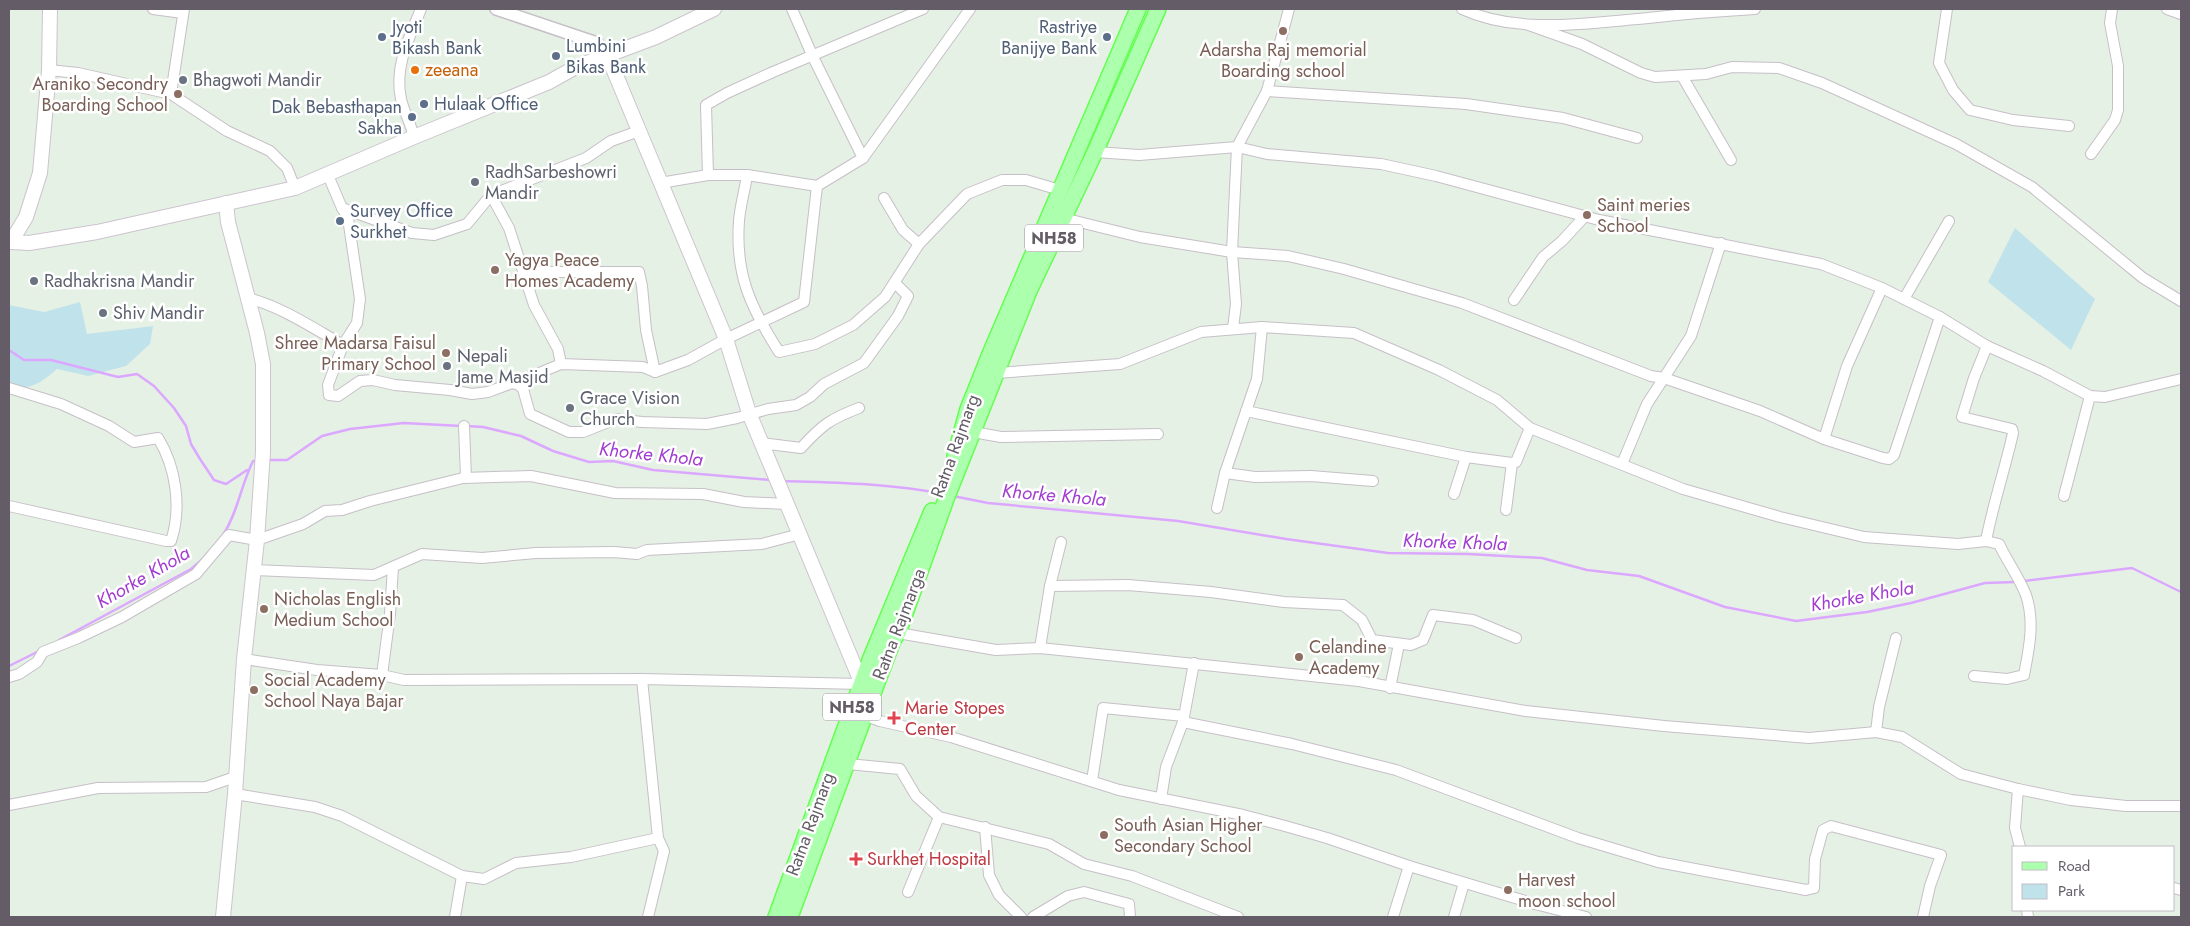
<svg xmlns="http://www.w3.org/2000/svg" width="2190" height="926" font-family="Jost,sans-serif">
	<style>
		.green { fill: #c0e3eb }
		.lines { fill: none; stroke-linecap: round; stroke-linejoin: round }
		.stream { stroke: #dca7ff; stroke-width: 2.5 }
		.minor-casing { stroke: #c6bfc7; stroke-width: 12 }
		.tertiary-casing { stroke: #c6bfc7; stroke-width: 14 }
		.secondary-casing { stroke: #ccc4ce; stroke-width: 16 }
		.primary-casing { stroke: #63ff50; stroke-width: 18 }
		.minor { stroke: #fff; stroke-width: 10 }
		.tertiary { stroke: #fff; stroke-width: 11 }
		.secondary { stroke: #fff; stroke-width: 14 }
		.primary { stroke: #acffad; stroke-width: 15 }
		.education-dot { fill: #8d6e63; stroke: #fff; stroke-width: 2 }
		.service-dot { fill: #5c6f8a; stroke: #fff; stroke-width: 2 }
		.food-dot { fill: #e8710a; stroke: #fff; stroke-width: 2 }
		.worship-dot { fill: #6b7280; stroke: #fff; stroke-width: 2 }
		.health-dot { fill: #e0444e; stroke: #fff; stroke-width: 2 }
		.labels { text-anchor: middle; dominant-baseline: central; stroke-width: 5; stroke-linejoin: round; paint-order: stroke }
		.shield { fill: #fff; stroke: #928e95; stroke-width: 1 }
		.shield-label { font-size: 16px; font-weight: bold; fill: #645d67 }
		.service-label { font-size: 18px; fill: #4e5e75; stroke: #fff; text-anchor: start }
		.education-label { font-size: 18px; fill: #785e54; stroke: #fff; text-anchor: start }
		.food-label { font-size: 18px; fill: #c56008; stroke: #fff; text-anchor: start }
		.worship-label { font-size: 18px; fill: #5b616d; stroke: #fff; text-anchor: start }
		.street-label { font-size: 18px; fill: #645d67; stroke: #fff }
		.health-label { font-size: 18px; fill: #be3a42; stroke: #fff; text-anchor: start }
		.water-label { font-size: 19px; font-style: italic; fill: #a13cd0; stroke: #fff }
	</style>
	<rect width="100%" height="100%" fill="#e6f1e5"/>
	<g class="green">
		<polygon points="2015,228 2095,299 2071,350 1988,282"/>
		<path d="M80,302L87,334L153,326L150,344L126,366L88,376L57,369C41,383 30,391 9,386V305L44,312Z"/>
	</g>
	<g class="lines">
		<g class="stream">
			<polyline points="9,350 24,360 51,360 118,377 137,374 154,386 174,408 186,426 191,444 200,459 214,480 226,484 247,470"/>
			<polyline points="467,426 483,427 521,436 553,451 589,462 613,461 653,470 771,480"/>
			<polyline points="268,460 287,460 322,436 350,429 404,423 461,426"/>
			<path d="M782,481C835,483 890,483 943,494"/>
			<polyline points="953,496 988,503 1178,521 1286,539 1388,553 1468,554 1542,558 1587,570 1639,576 1725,607 1796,621 1867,612 1911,603 1985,583 2016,582"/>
			<path d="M223,535C238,512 241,485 253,461H257"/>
			<polyline points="2024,581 2132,568 2181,592"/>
			<polyline points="59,640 191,569 204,558"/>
			<polyline points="9,666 39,651"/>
		</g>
		<g class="minor-casing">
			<g id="minor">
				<polyline points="153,9 183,13"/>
				<polyline points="792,9 813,57 863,158"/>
				<path d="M1462,9C1518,35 1588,23 1648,18C1684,14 1719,11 1755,9"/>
				<polyline points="1947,9 1939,63 1953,90 1970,110 2013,120 2069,126"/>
				<polyline points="2167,9 2181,14"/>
				<polyline points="1529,25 1582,44 1641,73 1655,77 1706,74 1732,67 1779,68 1822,83 1956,144 2032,187 2143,278 2181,301"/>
				<polyline points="49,70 78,73 171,94 227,131 270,151 287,168 295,188"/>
				<polyline points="1682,76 1731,160"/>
				<polyline points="1267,91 1466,104 1563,118 1637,138"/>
				<polyline points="171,94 184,9"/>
				<path d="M414,137C411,124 404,112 401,99C394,67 409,38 421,9"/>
				<polyline points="1095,152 1139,155 1237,147 1267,154 1381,164 1436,176 1599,220 1821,264 1882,288 1940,317 1987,346 2043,371 2090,396 2105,397 2181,379"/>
				<polyline points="2091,154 2115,120 2118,110 2118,66 2110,23 2112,9"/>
				<polyline points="327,173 342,208 348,218 360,299 357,323 343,345 328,385 329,395 338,396 360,381 373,380 395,385 450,390 472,394 488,392 512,383 519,385 523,389 530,414 569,432 583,432 616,419 642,422 707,424 737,418 768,409 796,405 810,397 824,384 864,363 898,316 908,296 895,283"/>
				<polyline points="708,175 747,175 817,186 863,158 970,9"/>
				<path d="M747,175C745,190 740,206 739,221C735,275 751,308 779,352L815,344L853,325L885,297L919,244L967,194L1002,180H1026L1060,190"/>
				<polyline points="660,183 708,175 706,105 727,93 773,72 923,9"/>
				<polyline points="491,195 509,228 534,305 558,349 561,364"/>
				<polyline points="884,198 903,230 919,244"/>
				<polyline points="342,208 412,233 434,235 467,224 491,195 586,158 611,141 639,131"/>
				<polyline points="1063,218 1140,237 1232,252 1288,256 1344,269 1462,303 1651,376 1664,378 1760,411 1824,439 1883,458 1889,459 1894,455 1940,317"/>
				<polyline points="524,272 639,272 642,286 646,330 655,372"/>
				<path d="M248,298C282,307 313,328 343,345"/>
				<polyline points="1904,299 1949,221"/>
				<polyline points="1514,300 1543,257 1562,241 1585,216"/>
				<polyline points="1233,328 1236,304 1232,252 1237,147 1267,91 1289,9"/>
				<path d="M996,373L1120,364L1201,332L1262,327L1354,333L1439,370L1497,400L1530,428L1683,489L1780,517L1864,537L1958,544L1986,541L1999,544C2007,561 2019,577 2026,595C2035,622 2029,649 2024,675L2007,679L1974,676"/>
				<path d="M9,388L61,404L109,426L134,442L158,438C176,467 182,508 171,541H166L9,506"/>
				<polyline points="523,389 532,376 561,364 643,367 655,372 688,360 726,339 804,302 817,186"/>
				<polyline points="1246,411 1466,457 1512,463 1516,462 1530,428"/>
				<polyline points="464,426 466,478"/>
				<polyline points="973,432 1001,437 1158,434"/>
				<polyline points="1824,439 1847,366 1882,288"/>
				<path d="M761,443L801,448C822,425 830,419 859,408"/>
				<polyline points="1622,464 1647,404 1691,336 1721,243"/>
				<polyline points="1225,473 1255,477 1311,476 1373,481"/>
				<polyline points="1454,494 1466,457"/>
				<polyline points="2064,496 2090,396"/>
				<polyline points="1217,508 1225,473 1257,379 1262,327"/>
				<polyline points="1506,510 1512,463"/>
				<path d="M1986,541C1993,504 2005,469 2013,433L2012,429L1962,417L1974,378L1987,346"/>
				<polyline points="253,570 374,575 422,554 482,558 536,553 614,552 637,554 647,550 762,544 800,534"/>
				<polyline points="1050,586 1128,585 1211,592 1284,602 1343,605 1362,620 1372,640 1411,645 1423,640 1433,615 1473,620 1516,638"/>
				<polyline points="898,633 996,650 1040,648 1359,681 1526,711 1664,726 1809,738 1876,732 1902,737 1961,774 2018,789 2071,800 2126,806 2181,806"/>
				<polyline points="1040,648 1050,586 1061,542"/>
				<polyline points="244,659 317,670 382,675 404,680 642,679 862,684"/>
				<polyline points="382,675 390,614 393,567"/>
				<polyline points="9,677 19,674 37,662 43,652 78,638 122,617 196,574 229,535 257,540 303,524 325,511 342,510 370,501 463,478 531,476 615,493 703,494 744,502 786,504"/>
				<polyline points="1390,688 1399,644"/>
				<polyline points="861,714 880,721 951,737 1119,790 1243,815 1285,826 1327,838 1409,866 1535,904 1586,917"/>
				<polyline points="1183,722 1292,744 1396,770 1578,838 1658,862 1806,890 1814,888 1815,859 1823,830 1831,826 1941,855 1930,886 1923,917"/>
				<polyline points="1876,732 1879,707 1896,638"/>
				<polyline points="848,764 900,769 916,796 939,817 1049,844 1084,864 1132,876 1238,917"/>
				<polyline points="1092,781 1103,708 1184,716"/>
				<polyline points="2018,789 2015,828 2020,847"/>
				<polyline points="235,794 315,807 342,816 462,876 484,879 516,863 571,857 658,838 642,679"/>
				<polyline points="1161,799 1166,767 1183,722 1194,663"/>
				<polyline points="9,805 98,788 206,787 235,777"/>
				<polyline points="985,827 989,875 999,895 1021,917"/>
				<polyline points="2174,888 2181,890"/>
				<polyline points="908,892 939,817"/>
				<polyline points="2027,910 2028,917"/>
				<polyline points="455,917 462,876"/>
				<polyline points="648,917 664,851 658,838"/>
				<polyline points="1033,917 1068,896 1084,892 1129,904 1130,917"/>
				<polyline points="1393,917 1409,866"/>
				<polyline points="1454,917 1464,883"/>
			</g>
		</g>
		<g class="tertiary-casing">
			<polyline id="tertiary" points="496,9 597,43 607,54"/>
		</g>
		<g class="secondary-casing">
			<g id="secondary">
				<polyline points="50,9 49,70 40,173 26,217 11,242 29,243 97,232 295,188 414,137 549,82 576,67 656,37 714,9"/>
				<polyline points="607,54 726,339 749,413 862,684"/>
				<polyline points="223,917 235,794 244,659 257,540 263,452 263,364 257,333 228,222 226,203"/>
			</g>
		</g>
		<g class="primary-casing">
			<g id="primary">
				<polyline points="955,456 968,409 990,354 1138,9"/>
				<polyline points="776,917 870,660 932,511"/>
				<path d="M790,917C824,825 858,732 893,640L898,633L946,499L1029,291L1095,152L1158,9"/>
			</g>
		</g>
		<use href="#minor" class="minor"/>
		<use href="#tertiary" class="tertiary"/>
		<use href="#secondary" class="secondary"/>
		<use href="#primary" class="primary"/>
	</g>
	<g class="education-dot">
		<circle cx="1283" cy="31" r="5"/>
		<circle cx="178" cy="94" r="5"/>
		<circle cx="1587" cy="215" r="5"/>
		<circle cx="495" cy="270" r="5"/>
		<circle cx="446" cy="353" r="5"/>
		<circle cx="264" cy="609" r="5"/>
		<circle cx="1299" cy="657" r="5"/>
		<circle cx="254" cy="690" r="5"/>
		<circle cx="1104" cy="835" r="5"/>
		<circle cx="1508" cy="890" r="5"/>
	</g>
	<g class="service-dot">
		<circle cx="382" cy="37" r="5"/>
		<circle cx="1107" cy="37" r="5"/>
		<circle cx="556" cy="56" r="5"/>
		<circle cx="424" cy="104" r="5"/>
		<circle cx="412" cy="117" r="5"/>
		<circle cx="340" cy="221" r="5"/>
	</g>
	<circle class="food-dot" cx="415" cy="70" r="5"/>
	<g class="worship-dot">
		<circle cx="183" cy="80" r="5"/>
		<circle cx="475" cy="182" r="5"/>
		<circle cx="34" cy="281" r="5"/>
		<circle cx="103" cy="313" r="5"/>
		<circle cx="447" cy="366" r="5"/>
		<circle cx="570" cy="408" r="5"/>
	</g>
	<g class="health-dot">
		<path d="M891.5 710.5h5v5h5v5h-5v5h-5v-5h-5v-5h5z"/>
		<path d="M853.5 851.5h5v5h5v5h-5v5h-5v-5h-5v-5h5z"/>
	</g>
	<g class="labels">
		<g class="shield">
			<rect x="1025" y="224.5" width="58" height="27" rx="4"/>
			<rect x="823" y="693.5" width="58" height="27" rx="4"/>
		</g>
		<g class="shield-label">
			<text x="1054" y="238">NH58</text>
			<text x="852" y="707">NH58</text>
		</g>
		<g class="service-label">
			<text x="392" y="27">Jyoti<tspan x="392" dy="21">Bikash Bank</tspan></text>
			<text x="1097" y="27" text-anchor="end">Rastriye<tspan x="1097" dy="21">Banijye Bank</tspan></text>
			<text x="566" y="46">Lumbini<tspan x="566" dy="21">Bikas Bank</tspan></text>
			<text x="434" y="104">Hulaak Office</text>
			<text x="402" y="107" text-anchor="end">Dak Bebasthapan<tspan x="402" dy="21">Sakha</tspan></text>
			<text x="350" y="211">Survey Office<tspan x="350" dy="21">Surkhet</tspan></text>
		</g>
		<g class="education-label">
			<text x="1283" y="50" text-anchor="middle">Adarsha Raj memorial<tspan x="1283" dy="21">Boarding school</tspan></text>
			<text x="168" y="84" text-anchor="end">Araniko Secondry<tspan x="168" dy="21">Boarding School</tspan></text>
			<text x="1597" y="205">Saint meries<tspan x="1597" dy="21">School</tspan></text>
			<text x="505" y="260">Yagya Peace<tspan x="505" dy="21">Homes Academy</tspan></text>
			<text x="436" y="343" text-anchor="end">Shree Madarsa Faisul<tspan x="436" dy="21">Primary School</tspan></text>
			<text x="274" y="599">Nicholas English<tspan x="274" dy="21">Medium School</tspan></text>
			<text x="1309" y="647">Celandine<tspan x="1309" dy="21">Academy</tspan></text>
			<text x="264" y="680">Social Academy<tspan x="264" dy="21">School Naya Bajar</tspan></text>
			<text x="1114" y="825">South Asian Higher<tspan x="1114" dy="21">Secondary School</tspan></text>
			<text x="1518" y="880">Harvest<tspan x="1518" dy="21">moon school</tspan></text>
		</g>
		<g class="food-label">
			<text x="425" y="70">zeeana</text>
		</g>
		<g class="worship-label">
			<text x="193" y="80">Bhagwoti Mandir</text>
			<text x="485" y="172">RadhSarbeshowri<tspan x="485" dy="21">Mandir</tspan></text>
			<text x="44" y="281">Radhakrisna Mandir</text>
			<text x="113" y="313">Shiv Mandir</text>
			<text x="457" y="356">Nepali<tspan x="457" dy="21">Jame Masjid</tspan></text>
			<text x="580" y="398">Grace Vision<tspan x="580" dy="21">Church</tspan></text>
		</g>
		<g class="street-label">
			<text transform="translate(955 446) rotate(-70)">Ratna Rajmarg</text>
			<text transform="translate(899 624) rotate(-69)">Ratna Rajmarga</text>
			<text transform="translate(810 824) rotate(-70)">Ratna Rajmarg</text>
		</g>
		<g class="health-label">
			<text x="905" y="708">Marie Stopes<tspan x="905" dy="21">Center</tspan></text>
			<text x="867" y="859">Surkhet Hospital</text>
		</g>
		<g class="water-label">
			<text transform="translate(651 454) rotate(6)">Khorke Khola</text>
			<text transform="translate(1054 495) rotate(5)">Khorke Khola</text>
			<text transform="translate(1455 542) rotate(2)">Khorke Khola</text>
			<text transform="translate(143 577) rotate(-30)">Khorke Khola</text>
			<text transform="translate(1862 596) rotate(-10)">Khorke Khola</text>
		</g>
	</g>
	<rect width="2190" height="926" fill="none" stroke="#645d67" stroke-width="20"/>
	<rect x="2012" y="846" width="162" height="65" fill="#ffffff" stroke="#c1bec2"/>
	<rect x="2022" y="862" width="25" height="8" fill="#acffad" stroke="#c1bec2"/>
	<text x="2058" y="871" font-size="15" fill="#645d67">Road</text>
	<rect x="2022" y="884" width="25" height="15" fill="#c0e3eb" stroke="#c1bec2"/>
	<text x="2058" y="896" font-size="15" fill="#645d67">Park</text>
</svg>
